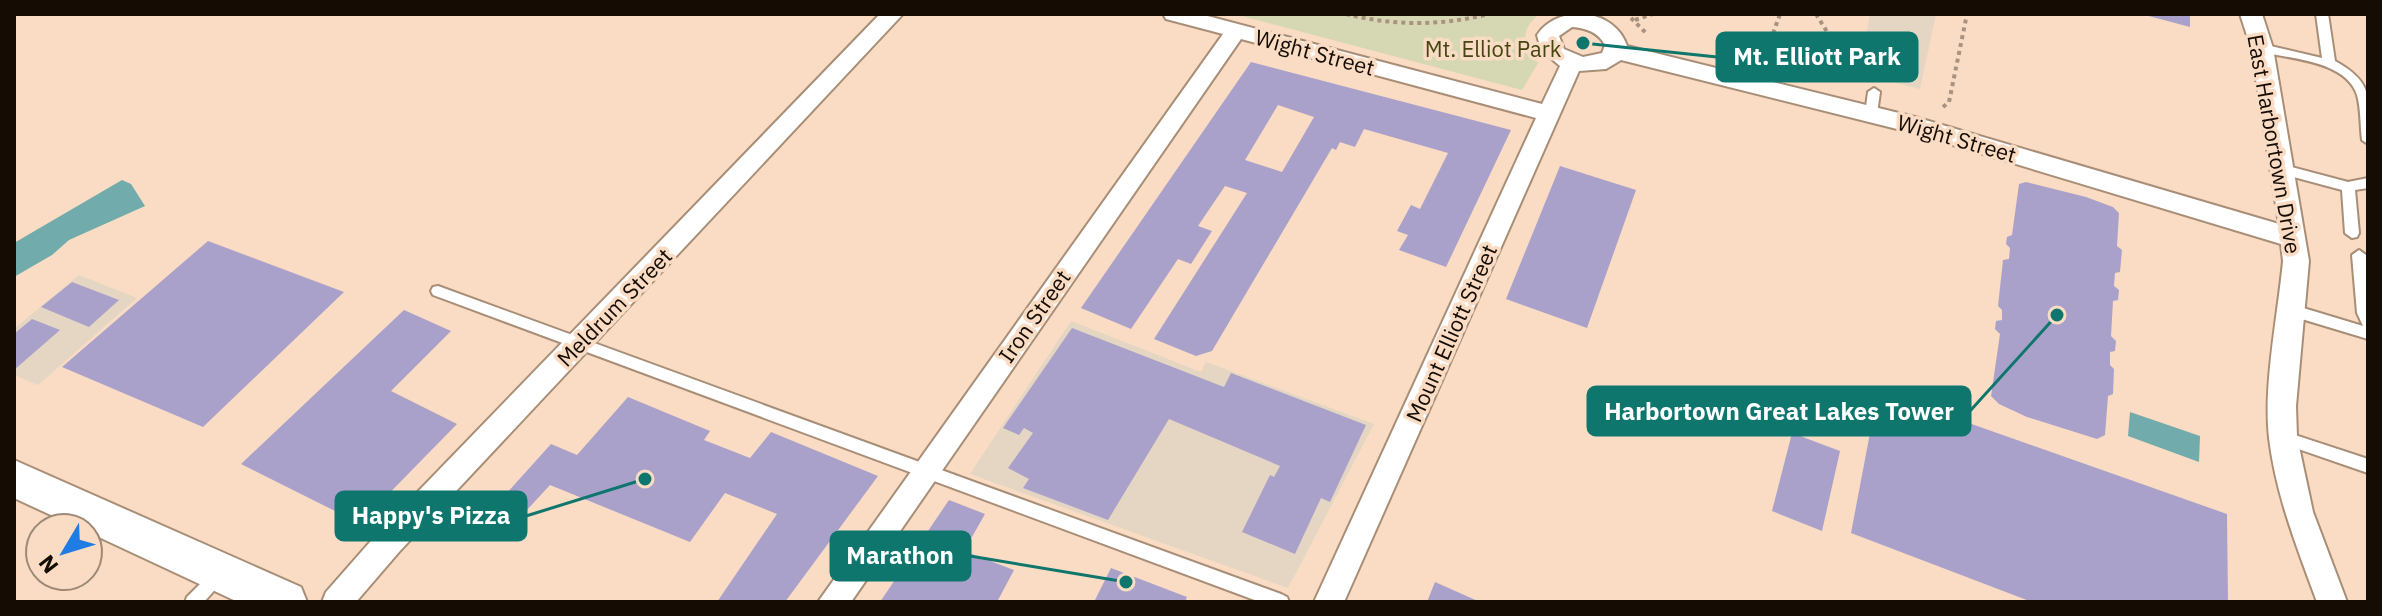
<svg xmlns="http://www.w3.org/2000/svg" width="2382" height="616" font-family="'IBM Plex Sans',sans-serif">
	<style>
		.industrial { fill: #e4d6c3 }
		.green { fill: #d6d8b3 }
		.water { fill: #71abab }
		.building { fill: #aaa1ca; fill-rule: evenodd }
		.lines { fill: none; stroke-linecap: round; stroke-linejoin: round }
		.service-casing { stroke: #a88e77; stroke-width: 4 }
		.minor-casing { stroke: #a88e77; stroke-width: 4 }
		.secondary-casing { stroke: #a88e77; stroke-width: 4 }
		.path { stroke: #a99380; stroke-width: 4; stroke-dasharray: 4 4; stroke-linecap: butt }
		.service { fill: #fff; fill-rule: evenodd }
		.minor { fill: #fff; fill-rule: evenodd }
		.secondary { fill: #fff; fill-rule: evenodd }
		.labels { text-anchor: middle; dominant-baseline: central; stroke-width: 7; stroke-linejoin: round; paint-order: stroke }
		.park-label { font-size: 22px; fill: #454611; stroke: #f9dcc3 }
		.street-label { font-size: 22px; fill: #150c04; stroke: #f9dcc3 }
		.leader { fill: none; stroke: #0f766e; stroke-width: 3 }
		.callout-dot { fill: #0f766e; stroke: #f9dcc3; stroke-width: 3 }
		.callout { fill: #0f766e; stroke: #0f766e; stroke-width: 3 }
		.callout-label { font-size: 24px; text-anchor: middle; font-weight: bold; fill: #fff }
	</style>
	<rect width="100%" height="100%" fill="#f9dcc3"/>
	<g class="industrial">
		<polygon points="1870,14 1936,14 1920,89 1859,74"/>
		<polygon points="79,275 137,298 38,385 14,375 14,329"/>
		<polygon points="1071,321 1201,372 1206,362 1374,424 1288,588 970,474"/>
	</g>
	<path class="green" d="M1234,14H1539C1520,30 1522,46 1538,63L1522,90Z"/>
	<g class="water">
		<polygon points="122,180 131,184 145,206 69,240 52,255 14,277 14,243"/>
		<polygon points="2130,412 2200,436 2199,462 2128,436"/>
	</g>
	<g class="building">
		<polygon points="2190,14 2190,27 2145,15 2145,14"/>
		<path d="M1251,62L1511,130L1446,267L1399,250L1408,235L1397,231L1411,205L1420,209L1448,153L1364,129L1355,147L1340,142L1336,150L1332,148L1212,351L1196,356L1154,339L1247,193L1225,186L1198,226L1212,231L1191,264L1178,259L1131,329L1081,308ZM1278,105L1314,117L1282,172L1245,160Z"/>
		<polygon points="1560,166 1636,190 1587,328 1506,299"/>
		<polygon points="2026,182 2086,197 2113,207 2119,213 2117,246 2122,250 2120,272 2115,273 2114,286 2119,290 2118,300 2113,301 2111,336 2116,341 2115,351 2110,352 2110,365 2114,369 2113,394 2108,396 2105,435 2097,439 2027,417 1999,404 1991,396 2000,334 1995,329 1996,321 2002,320 2002,310 1998,306 2003,260 2009,259 2010,248 2006,244 2007,237 2012,235 2019,184"/>
		<polygon points="208,241 344,292 203,427 62,367"/>
		<polygon points="72,282 119,300 89,327 41,307"/>
		<polygon points="404,310 451,331 391,391 457,424 366,517 355,521 241,464"/>
		<polygon points="32,319 60,330 14,370 14,334"/>
		<polygon points="1072,328 1224,387 1231,373 1366,425 1330,502 1321,498 1295,554 1242,532 1270,475 1274,477 1280,466 1169,419 1108,520 1023,488 1029,479 1008,468 1033,433 1024,428 1019,435 1003,428"/>
		<polygon points="1878,391 2227,514 2228,602 2032,602 1851,533"/>
		<polygon points="628,397 710,431 704,440 750,458 771,432 878,476 785,602 717,602 777,514 725,493 690,542 550,485 501,538 486,516 551,444 577,455"/>
		<polygon points="1792,433 1840,451 1822,531 1772,511"/>
		<polygon points="949,500 985,514 964,551 1014,570 997,602 880,602"/>
		<polygon points="1111,568 1187,597 1185,602 1094,602"/>
		<polygon points="1435,582 1480,602 1427,602"/>
	</g>
	<g class="lines">
		<g class="service-casing">
			<g id="service">
				<path d="M2316,14H2328L2335,61C2377,84 2368,102 2368,144L2362,140C2360,125 2361,109 2357,95C2346,61 2291,59 2262,52L2256,48L2262,44L2322,58Z"/>
				<polygon points="1874,88 1880,92 1877,114 1871,118 1865,114 1868,92"/>
				<polygon points="2284,165 2348,182 2368,178 2368,188 2355,190 2359,233 2357,237 2352,238 2345,233 2342,190 2279,173 2278,170 2279,167"/>
				<polygon points="2359,250 2366,255 2368,339 2285,314 2283,310 2285,306 2290,304 2363,326 2357,313 2352,255"/>
				<polygon points="438,286 1281,594 1287,597 1289,602 1260,602 433,295 431,291 433,287"/>
				<polygon points="2283,431 2368,459 2368,473 2278,442 2275,437 2278,432"/>
				<polygon points="219,569 225,571 227,576 204,602 185,602 187,597 213,571"/>
			</g>
		</g>
		<g class="minor-casing">
			<g id="minor">
				<polygon points="880,14 903,14 399,552 356,602 322,602 326,592 377,534"/>
				<path d="M1163,14H1200L1542,104L1560,66L1541,50L1537,35C1558,3 1615,8 1627,46L1915,117L2279,224L2251,48L2240,14H2262L2273,48L2309,261L2296,406L2297,437L2313,512L2347,602H2317C2297,548 2276,495 2269,438C2263,386 2278,314 2283,261L2281,244L1913,133L1621,60L1606,69L1579,71L1344,602H1314L1536,118L1241,39L851,602H818L1223,34L1166,19ZM1572,27C1586,28 1598,32 1605,45L1602,53L1583,57L1564,49L1559,36Z"/>
			</g>
		</g>
		<g class="secondary-casing">
			<polygon id="secondary" points="14,460 301,587 307,602 238,602 88,532 88,528 79,528 14,498"/>
		</g>
		<g class="path">
			<path d="M1346,14C1394,26 1441,26 1489,14"/>
			<polyline points="1816,14 1829,35 1860,53"/>
			<polyline points="1631,18 1646,33"/>
			<polyline points="1635,20 1653,14"/>
			<polyline points="1765,56 1780,14"/>
			<polyline points="1748,61 1764,56 1778,68"/>
			<polyline points="1943,107 1949,102 1967,14"/>
		</g>
		<use href="#service" class="service"/>
		<use href="#minor" class="minor"/>
		<use href="#secondary" class="secondary"/>
	</g>
	<g class="labels">
		<g class="park-label">
			<text x="1493" y="48">Mt. Elliot Park</text>
		</g>
		<g class="street-label">
			<text transform="translate(1315 52) rotate(15)">Wight Street</text>
			<text transform="translate(1957 138) rotate(16)">Wight Street</text>
			<text transform="translate(2275 144) rotate(80)">East Harbortown Drive</text>
			<text transform="translate(614 307) rotate(-46)">Meldrum Street</text>
			<text transform="translate(1034 316) rotate(-55)">Iron Street</text>
			<text transform="translate(1451 333) rotate(-66)">Mount Elliott Street</text>
		</g>
	</g>
	<path class="leader" d="M1583 43L1717 57M2057 315L1970 411M645 479L526 516M1126 582L970 556"/>
	<g class="callout-dot">
		<circle cx="1583" cy="43" r="8"/>
		<circle cx="2057" cy="315" r="8"/>
		<circle cx="645" cy="479" r="8"/>
		<circle cx="1126" cy="582" r="8"/>
	</g>
	<g class="callout">
		<rect x="1717" y="33" width="200" height="48" rx="8"/>
		<rect x="1588" y="387" width="382" height="48" rx="8"/>
		<rect x="336" y="492" width="190" height="48" rx="8"/>
		<rect x="831" y="532" width="139" height="48" rx="8"/>
	</g>
	<g class="callout-label">
		<text x="1817" y="65">Mt. Elliott Park</text>
		<text x="1779" y="420">Harbortown Great Lakes Tower</text>
		<text x="431" y="524">Happy's Pizza</text>
		<text x="900" y="564">Marathon</text>
	</g>
	<rect width="2382" height="616" fill="none" stroke="#150c04" stroke-width="32"/>
	<g transform="translate(64 552) rotate(232)"><circle r="38" fill="#f9dcc3" stroke="#9e8977" stroke-width="2"/>
	<path d="M0-6L14 30L0 20L-14 30Z" fill="#1f7ce5"/>
	<text y="-12" font-size="22" font-weight="bold" text-anchor="middle" fill="#150c04">N</text>
	</g>
</svg>
